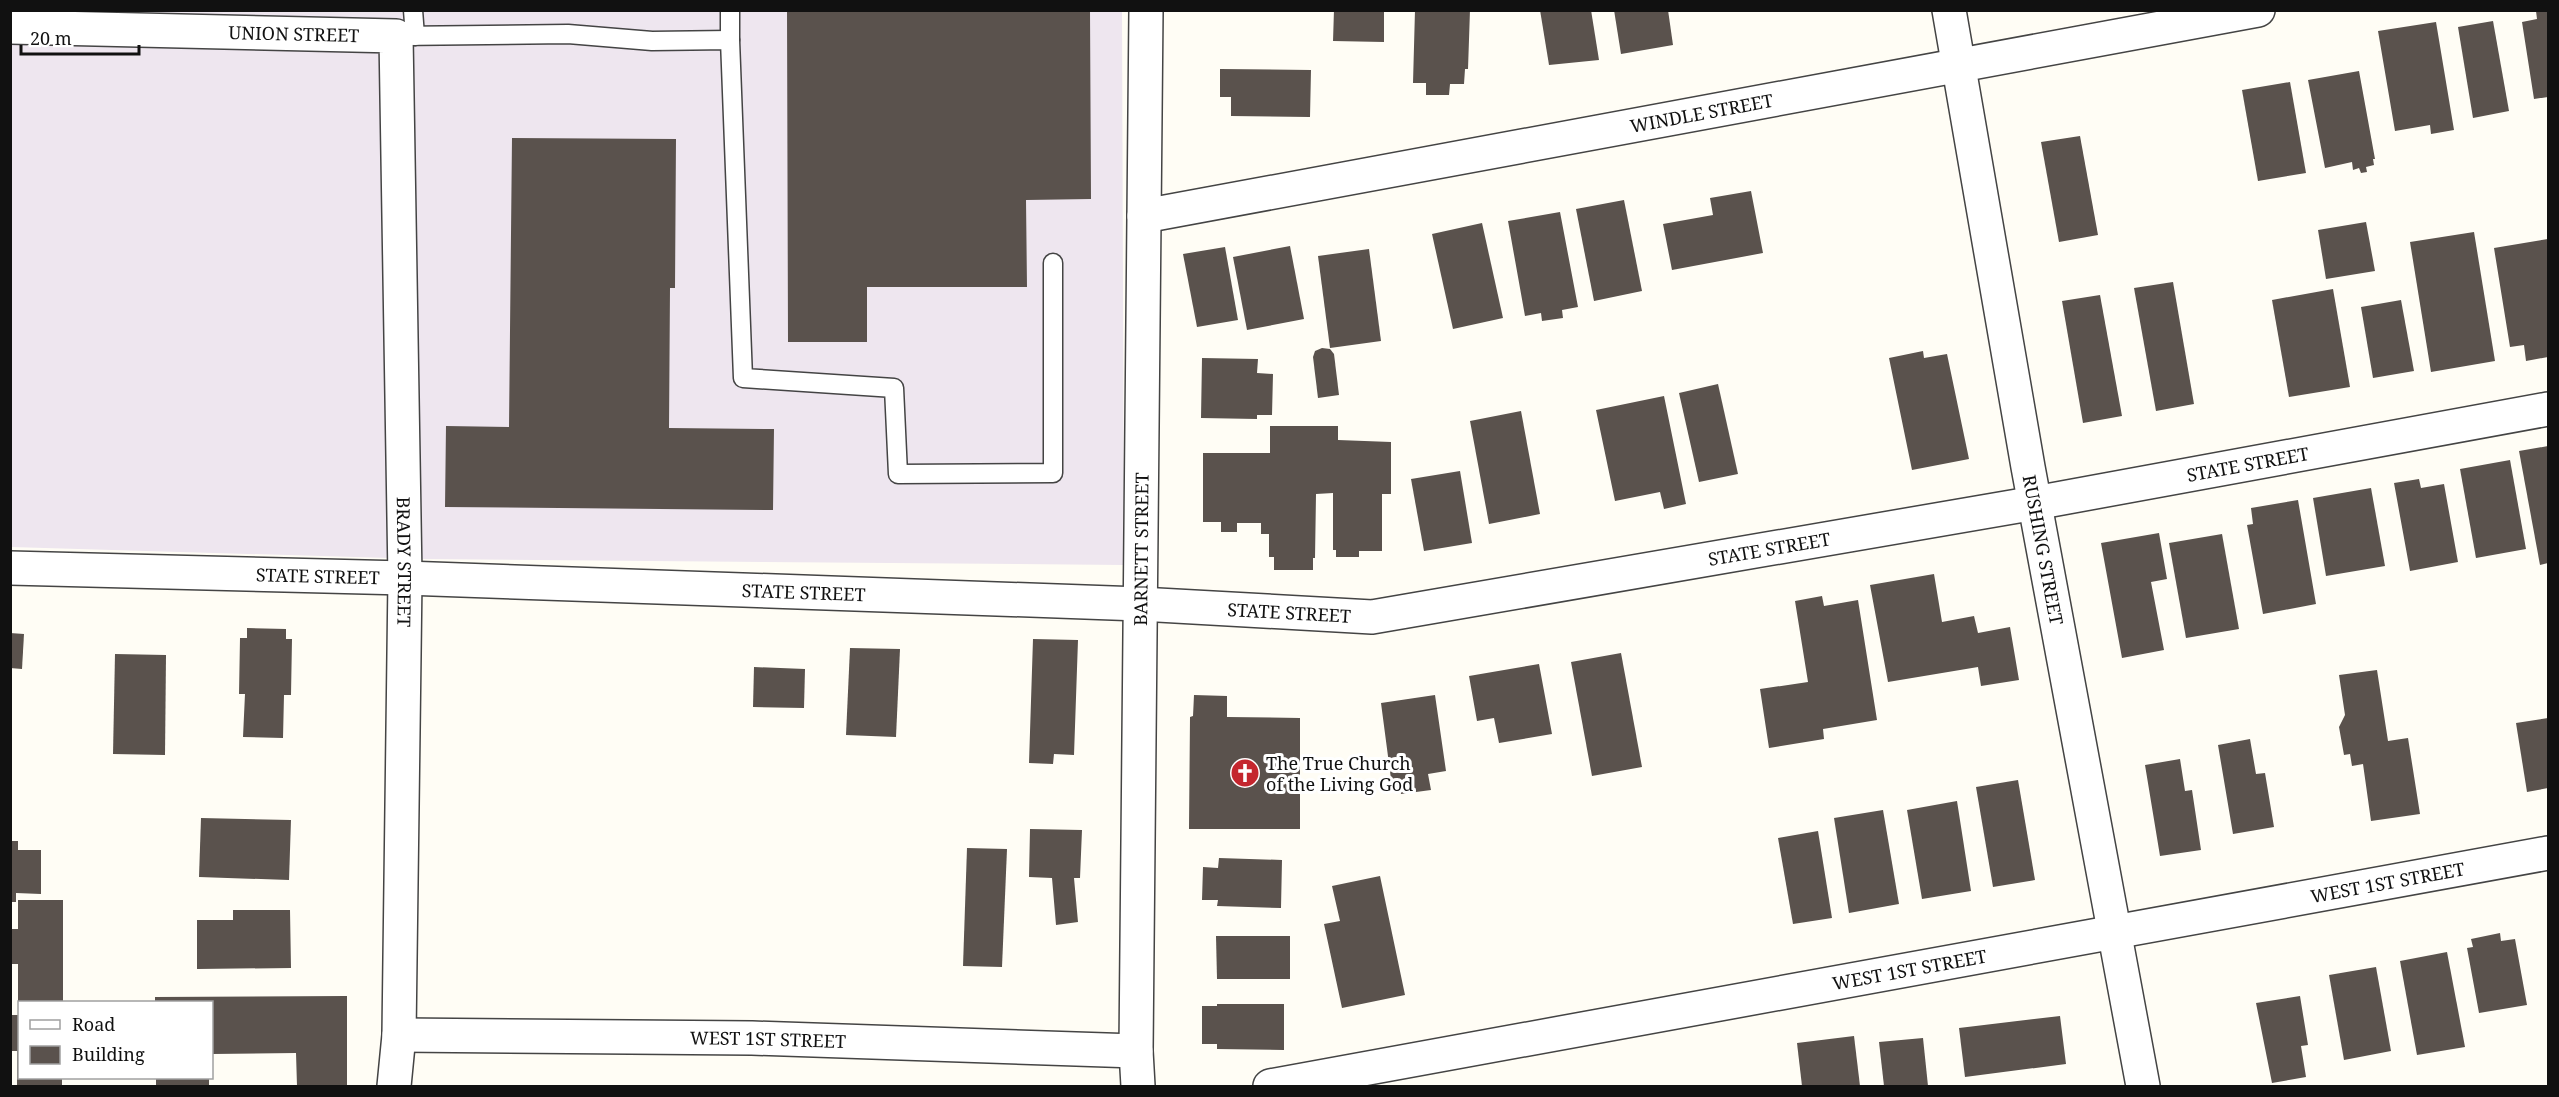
<svg xmlns="http://www.w3.org/2000/svg" width="2559" height="1097" font-family="'Noto Serif',serif">
	<style>
		.industrial { fill: #eee6ef }
		.building { fill: #5a524d }
		.lines { fill: none; stroke-linecap: round; stroke-linejoin: round }
		.service-casing { stroke: #444; stroke-width: 21 }
		.minor-casing { stroke: #444; stroke-width: 36 }
		.service { stroke: #fff; stroke-width: 18 }
		.minor { stroke: #fff; stroke-width: 33 }
		.labels { text-anchor: middle; dominant-baseline: central; stroke-width: 6; stroke-linejoin: round; paint-order: stroke }
		.street-label { font-size: 18px; fill: #111; stroke: #fff }
		.poi-label { font-size: 18px; fill: #111; stroke: #fff; text-anchor: start }
	</style>
	<rect width="100%" height="100%" fill="#fffdf5"/>
	<polygon class="industrial" points="11,11 1122,11 1124,565 422,559 11,547"/>
	<g class="building">
		<polygon points="787,10 1090,10 1091,199 1026,200 1027,287 867,287 867,342 788,342"/>
		<polygon points="1334,10 1384,10 1384,42 1333,41"/>
		<polygon points="1415,10 1470,10 1468,69 1465,69 1464,84 1450,84 1449,95 1426,95 1426,83 1413,83"/>
		<polygon points="1540,10 1591,10 1599,60 1549,65"/>
		<polygon points="1614,10 1668,10 1673,45 1621,54"/>
		<polygon points="2539,10 2548,10 2548,97 2534,99 2522,22 2537,19 2536,11"/>
		<polygon points="2493,21 2509,111 2473,118 2458,27"/>
		<polygon points="2436,22 2454,130 2431,134 2430,125 2395,131 2378,31"/>
		<polygon points="1220,69 1311,70 1310,117 1231,116 1231,97 1220,97"/>
		<polygon points="2359,71 2375,159 2373,159 2374,165 2366,167 2367,172 2361,173 2359,168 2353,170 2352,162 2325,168 2308,80"/>
		<polygon points="2290,82 2306,173 2258,181 2242,90"/>
		<polygon points="2080,136 2098,235 2059,242 2041,142"/>
		<polygon points="512,138 676,139 675,288 670,288 669,428 774,429 773,510 445,507 446,426 509,427"/>
		<polygon points="1751,191 1763,253 1672,270 1663,224 1713,215 1710,198"/>
		<polygon points="1624,200 1642,291 1594,301 1576,209"/>
		<polygon points="1560,212 1578,307 1562,310 1563,318 1542,321 1541,313 1525,316 1508,221"/>
		<polygon points="2366,222 2375,271 2326,279 2318,230"/>
		<polygon points="1482,223 1503,318 1453,329 1432,234"/>
		<polygon points="2474,232 2495,361 2431,372 2410,242"/>
		<polygon points="2548,239 2548,357 2526,361 2524,345 2510,347 2494,248"/>
		<polygon points="1290,246 1304,319 1247,330 1233,257"/>
		<polygon points="1225,247 1238,320 1197,327 1183,254"/>
		<polygon points="1369,249 1381,341 1330,348 1318,256"/>
		<polygon points="2173,282 2194,404 2156,411 2134,288"/>
		<polygon points="2333,289 2350,387 2289,397 2272,300"/>
		<polygon points="2100,295 2122,416 2083,423 2062,301"/>
		<polygon points="2401,300 2414,371 2373,378 2361,307"/>
		<polygon points="1322,348 1330,349 1334,354 1339,395 1318,398 1313,357 1315,351"/>
		<polygon points="1923,351 1924,358 1947,354 1969,459 1912,470 1889,358"/>
		<polygon points="1202,358 1258,359 1257,373 1273,374 1272,415 1257,415 1257,419 1201,418"/>
		<polygon points="1718,384 1738,474 1699,482 1679,393"/>
		<polygon points="1664,396 1686,504 1664,509 1660,492 1615,501 1596,410"/>
		<polygon points="1521,411 1540,514 1489,524 1470,421"/>
		<polygon points="1270,426 1338,426 1338,440 1391,442 1391,494 1382,494 1382,551 1359,551 1359,557 1336,557 1336,550 1333,550 1333,493 1316,494 1315,558 1313,558 1313,570 1274,570 1274,557 1269,557 1269,534 1261,534 1261,523 1237,523 1237,532 1221,532 1221,522 1203,522 1203,453 1270,453"/>
		<polygon points="2548,446 2548,563 2540,565 2519,451"/>
		<polygon points="2510,460 2526,549 2476,558 2460,469"/>
		<polygon points="1460,471 1472,543 1424,551 1411,479"/>
		<polygon points="2419,479 2421,488 2444,484 2458,562 2410,571 2394,483"/>
		<polygon points="2371,488 2385,566 2326,576 2313,498"/>
		<polygon points="2298,500 2316,604 2263,614 2247,525 2253,524 2251,508"/>
		<polygon points="2159,533 2167,579 2151,582 2164,650 2122,658 2101,543"/>
		<polygon points="2222,534 2239,629 2186,638 2169,543"/>
		<polygon points="1934,574 1942,622 1974,616 1978,633 2010,627 2019,680 1981,686 1978,667 1888,682 1870,585"/>
		<polygon points="1822,596 1824,606 1858,600 1877,720 1823,729 1824,739 1769,748 1760,689 1808,682 1795,601"/>
		<polygon points="247,628 286,629 286,639 292,639 291,695 284,695 283,738 243,737 245,694 239,694 240,638 247,638"/>
		<polygon points="10,633 24,634 22,669 10,668"/>
		<polygon points="1033,639 1078,640 1074,755 1054,754 1053,764 1029,763"/>
		<polygon points="850,648 900,649 896,737 846,735"/>
		<polygon points="1621,653 1642,767 1592,776 1571,662"/>
		<polygon points="115,654 166,655 165,755 113,754"/>
		<polygon points="1539,664 1552,734 1499,743 1494,718 1477,721 1469,676"/>
		<polygon points="754,667 805,669 804,708 753,707"/>
		<polygon points="2377,670 2388,741 2408,738 2420,814 2371,821 2363,764 2352,766 2350,754 2344,755 2339,727 2345,715 2339,675"/>
		<polygon points="1194,695 1227,696 1227,717 1300,718 1300,829 1189,829 1190,717 1193,716"/>
		<polygon points="1435,695 1446,771 1428,774 1431,790 1401,794 1398,778 1391,779 1381,703"/>
		<polygon points="2548,718 2548,788 2527,792 2516,723"/>
		<polygon points="2250,739 2256,774 2265,773 2274,827 2233,834 2218,745"/>
		<polygon points="2180,759 2185,791 2192,790 2201,850 2160,856 2145,765"/>
		<polygon points="2018,780 2035,880 1993,887 1976,787"/>
		<polygon points="1957,801 1971,891 1922,899 1907,810"/>
		<polygon points="1883,810 1899,904 1849,913 1834,818"/>
		<polygon points="201,818 291,820 289,880 199,877"/>
		<polygon points="1030,829 1082,830 1080,878 1074,878 1078,922 1056,925 1052,878 1029,877"/>
		<polygon points="1818,831 1832,918 1793,924 1778,838"/>
		<polygon points="10,841 18,841 18,850 41,850 41,894 16,893 16,902 10,902"/>
		<polygon points="967,848 1007,849 1002,967 963,966"/>
		<polygon points="1219,858 1282,860 1281,908 1217,906 1218,900 1202,900 1203,867 1218,868"/>
		<polygon points="1380,876 1405,995 1342,1008 1324,924 1340,921 1332,886"/>
		<polygon points="18,900 63,900 63,1002 18,1002 18,964 10,964 10,929 18,929"/>
		<polygon points="233,910 290,910 291,968 197,969 197,920 233,920"/>
		<polygon points="2500,933 2501,941 2515,939 2527,1005 2479,1013 2467,948 2473,947 2471,939"/>
		<polygon points="1216,936 1290,936 1290,979 1217,979"/>
		<polygon points="2447,952 2465,1047 2417,1055 2400,961"/>
		<polygon points="2376,967 2391,1051 2344,1060 2329,975"/>
		<polygon points="347,996 347,1086 297,1086 296,1053 212,1054 212,1002 155,1002 155,997"/>
		<polygon points="2300,996 2308,1045 2301,1046 2306,1077 2272,1083 2256,1003"/>
		<polygon points="1217,1004 1284,1004 1284,1050 1217,1049 1217,1044 1202,1044 1202,1006 1217,1006"/>
		<polygon points="11,1015 20,1015 20,1078 62,1078 62,1086 17,1086 17,1051 11,1051"/>
		<polygon points="2060,1016 2066,1064 1965,1077 1959,1028"/>
		<polygon points="1854,1036 1860,1086 1802,1086 1797,1043"/>
		<polygon points="1923,1038 1928,1086 1884,1086 1879,1042"/>
		<rect x="156" y="1078" width="53" height="8"/>
	</g>
	<g class="lines">
		<g class="service-casing">
			<g id="service">
				<polyline points="413,10 415,36"/>
				<polyline points="730,10 730,40"/>
				<polyline points="396,36 568,34 652,41 730,40 743,378 894,388 898,474 1053,473 1053,263"/>
			</g>
		</g>
		<g class="minor-casing">
			<g id="minor">
				<path id="s1" d="M1949,10L2028,467L2143,1086"/>
				<path id="s2" d="M10,27L396,36L405,578L399,1035L394,1086"/>
				<path id="s3" d="M1144,216L2258,10"/>
				<path id="s4" d="M10,568L405,578L1140,604L1372,617L2035,503L2548,409"/>
				<path id="s5" d="M399,1035L752,1038L1136,1051"/>
				<path id="s6" d="M1138,1086L1136,1051L1146,10"/>
				<path id="s7" d="M1270,1086L2548,853"/>
			</g>
		</g>
		<use href="#service" class="service"/>
		<use href="#minor" class="minor"/>
	</g>
	<defs>
		<g id="church-disc" transform="scale(1.5)"><circle r="9.5" fill="#c4262e" stroke="#fff"/><path d="M-1.2-6h2.4v3.5h3.3v2.4h-3.3V6h-2.4V-.1h-3.3v-2.4h3.3Z" fill="#fff"/></g>
	</defs>
	<g fill-rule="evenodd">
		<use href="#church-disc" x="1245" y="773"/>
	</g>
	<g class="labels">
		<g class="street-label">
			<text stroke="none"><textPath href="#s2" startOffset="284">UNION STREET</textPath></text>
			<text stroke="none"><textPath href="#s3" startOffset="567">WINDLE STREET</textPath></text>
			<text stroke="none"><textPath href="#s4" startOffset="2252">STATE STREET</textPath></text>
			<text stroke="none"><textPath href="#s6" startOffset="537">BARNETT STREET</textPath></text>
			<text stroke="none"><textPath href="#s4" startOffset="1766">STATE STREET</textPath></text>
			<text stroke="none"><textPath href="#s1" startOffset="548">RUSHING STREET</textPath></text>
			<text stroke="none"><textPath href="#s2" startOffset="912">BRADY STREET</textPath></text>
			<text stroke="none"><textPath href="#s4" startOffset="308">STATE STREET</textPath></text>
			<text stroke="none"><textPath href="#s4" startOffset="794">STATE STREET</textPath></text>
			<text stroke="none"><textPath href="#s4" startOffset="1280">STATE STREET</textPath></text>
			<text stroke="none"><textPath href="#s7" startOffset="1136">WEST 1ST STREET</textPath></text>
			<text stroke="none"><textPath href="#s7" startOffset="650">WEST 1ST STREET</textPath></text>
			<text stroke="none"><textPath href="#s5" startOffset="369">WEST 1ST STREET</textPath></text>
		</g>
		<g class="poi-label">
			<text x="1266" y="763">The True Church<tspan x="1266" dy="21">of the Living God</tspan></text>
		</g>
	</g>
	<rect width="2559" height="1097" fill="none" stroke="#111111" stroke-width="24"/>
	<rect x="18" y="1001" width="195" height="78" fill="#ffffff" stroke="#a0a0a0" stroke-width="1.5"/>
	<rect x="30" y="1020" width="30" height="9" fill="#ffffff" stroke="#a0a0a0" stroke-width="1.5"/>
	<text x="72" y="1031" font-size="18" fill="#111111">Road</text>
	<rect x="30" y="1046" width="30" height="18" fill="#5a524d" stroke="#a0a0a0" stroke-width="1.5"/>
	<text x="72" y="1061" font-size="18" fill="#111111">Building</text>
	<path d="M21 45v9h118v-9" fill="none" stroke="#111111" stroke-width="3"/>
	<text x="30" y="45" font-size="18" fill="#111111" stroke="#ffffff" stroke-width="4.5" paint-order="stroke">20 m</text>
</svg>
